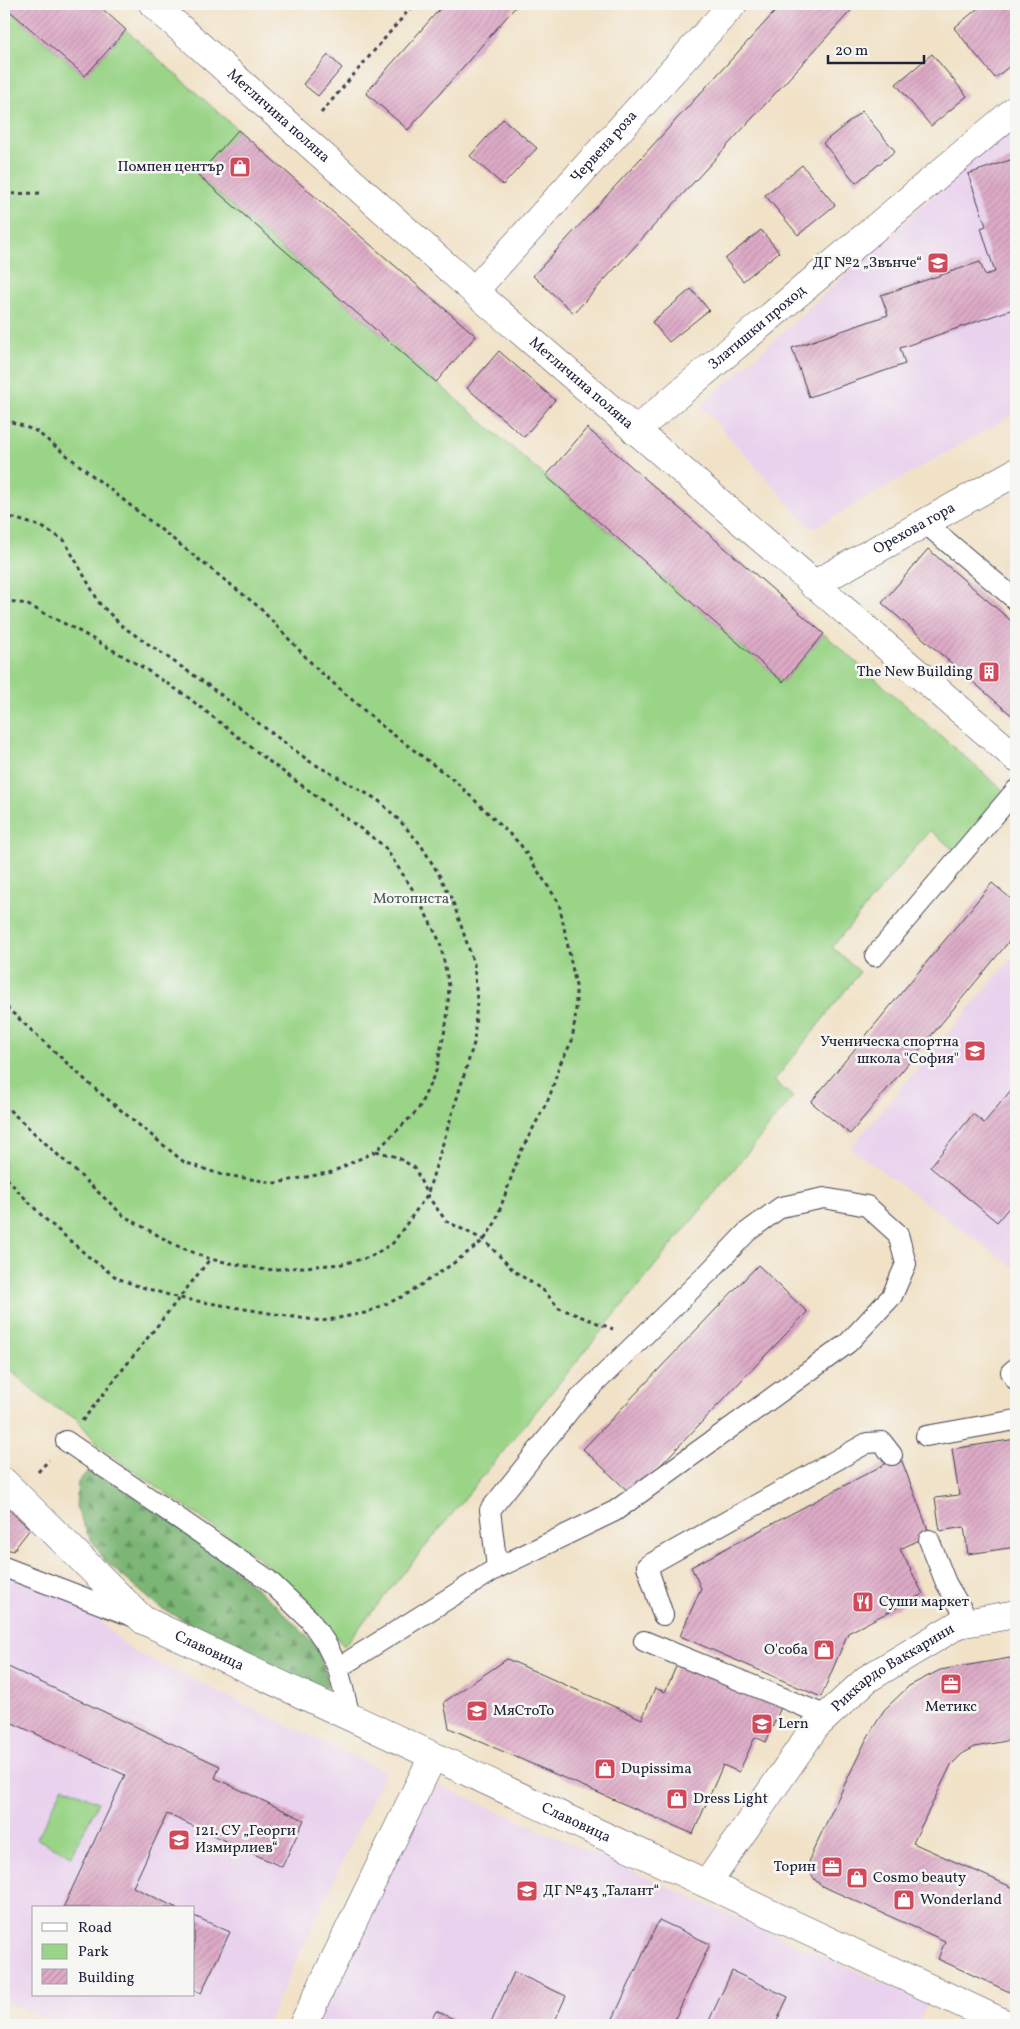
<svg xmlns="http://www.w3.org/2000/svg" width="1020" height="2029" font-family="Vollkorn,serif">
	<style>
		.built { fill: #e9d2ed; fill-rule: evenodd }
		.forest { fill: url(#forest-firs); stroke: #4e6c58 }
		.park { fill: #9ad487; stroke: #5e7b61 }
		.building { fill: url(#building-hatch) }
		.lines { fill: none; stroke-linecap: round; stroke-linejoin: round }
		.service-casing { stroke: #413f50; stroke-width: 22 }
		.minor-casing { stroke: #413f50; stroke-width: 29 }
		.path { stroke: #413f50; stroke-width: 3; stroke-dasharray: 4 4; stroke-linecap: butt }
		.service { stroke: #fff; stroke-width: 20 }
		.minor { stroke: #fff; stroke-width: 28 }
		.labels { text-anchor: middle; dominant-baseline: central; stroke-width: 5; stroke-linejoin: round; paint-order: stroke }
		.street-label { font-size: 15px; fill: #22223b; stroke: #f6f6f2 }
		.poi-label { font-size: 15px; fill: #22223b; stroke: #f6f6f2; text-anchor: start }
		.park-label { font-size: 15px; fill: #465752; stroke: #f6f6f2 }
	</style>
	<defs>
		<pattern id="forest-firs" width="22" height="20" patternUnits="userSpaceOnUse" patternTransform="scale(1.25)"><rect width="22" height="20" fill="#7bb674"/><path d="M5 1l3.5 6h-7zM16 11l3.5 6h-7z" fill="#649460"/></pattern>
		<pattern id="building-hatch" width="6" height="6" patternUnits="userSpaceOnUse" patternTransform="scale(1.25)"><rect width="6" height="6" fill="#ddaac6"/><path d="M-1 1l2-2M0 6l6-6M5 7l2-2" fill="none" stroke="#bd92ab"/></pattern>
	</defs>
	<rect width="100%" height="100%" fill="#f6f6f2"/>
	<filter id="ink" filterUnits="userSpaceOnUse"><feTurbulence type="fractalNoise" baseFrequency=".02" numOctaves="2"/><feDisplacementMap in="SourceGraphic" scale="10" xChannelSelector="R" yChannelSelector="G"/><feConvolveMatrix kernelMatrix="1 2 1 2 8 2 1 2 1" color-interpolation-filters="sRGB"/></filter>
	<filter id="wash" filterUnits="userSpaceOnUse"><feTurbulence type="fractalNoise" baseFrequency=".0096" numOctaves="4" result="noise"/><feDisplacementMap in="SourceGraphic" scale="20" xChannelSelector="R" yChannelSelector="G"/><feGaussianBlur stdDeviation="1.12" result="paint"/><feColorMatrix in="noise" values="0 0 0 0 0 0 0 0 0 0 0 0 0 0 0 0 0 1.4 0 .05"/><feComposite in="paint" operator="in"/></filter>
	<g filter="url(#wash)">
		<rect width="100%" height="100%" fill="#f1e2c7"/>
		<g class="built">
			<polygon points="1016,121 1016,413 812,529 701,406"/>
			<polygon points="1016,953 1016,1269 850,1148"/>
			<path d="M4,1558L55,1579L131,1650L385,1772L266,2025H59L4,2000ZM34,1908H194V1995H34Z"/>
			<polygon points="428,1780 928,2003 917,2025 317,2025"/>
		</g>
		<polygon class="forest" points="88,1471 116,1483 216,1554 277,1606 316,1646 326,1674 327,1686 318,1691 159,1607 106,1562 87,1533 76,1507 78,1482"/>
		<g class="park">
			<polygon points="4,6 85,76 126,30 238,130 198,176 783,682 824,634 1005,792 955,851 930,830 832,947 860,972 774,1081 793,1097 344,1646 300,1596 261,1560 100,1447 76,1418 49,1404 4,1365"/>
			<polygon points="63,1786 98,1802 72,1856 37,1839"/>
		</g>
		<g id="blocks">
			<g class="building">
				<polygon points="4,4 97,4 126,30 85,76 4,6"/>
				<polygon points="444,4 518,4 408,130 366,93"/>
				<polygon points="782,4 857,4 574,313 533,276"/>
				<polygon points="983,4 1011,4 1016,10 1016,61 995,78 954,28"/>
				<polygon points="932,54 967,96 931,126 896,84"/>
				<polygon points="328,55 342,68 318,96 303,84"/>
				<polygon points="862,111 895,151 856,183 823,143"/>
				<polygon points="503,119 537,148 503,185 470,156"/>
				<polygon points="238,130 476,336 436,382 198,175"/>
				<polygon points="1016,158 1016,308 900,348 905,364 809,397 792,348 888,315 881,295 980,262 985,275 995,272 981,228 986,226 968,174"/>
				<polygon points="802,165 835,205 798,235 765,195"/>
				<polygon points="761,230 779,252 743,281 725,259"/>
				<polygon points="691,289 709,310 669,342 652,322"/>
				<polygon points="499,351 555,400 524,437 467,388"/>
				<polygon points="587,428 824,634 783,682 546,476"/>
				<polygon points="928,549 1016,625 1016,719 882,603"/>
				<polygon points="992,883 1016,903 1016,933 850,1134 811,1102"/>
				<polygon points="1016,1084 1016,1199 997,1222 930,1167 973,1114 984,1123"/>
				<polygon points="758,1265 807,1312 632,1495 583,1449"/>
				<polygon points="1016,1439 1016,1547 968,1554 964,1527 940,1531 935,1498 959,1495 952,1449"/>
				<polygon points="900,1456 930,1535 900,1549 923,1594 848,1633 821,1697 680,1636 701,1588 691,1567"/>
				<polygon points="4,1505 30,1529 13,1551 4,1548"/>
				<polygon points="1016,1657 1016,1739 975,1747 962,1754 951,1765 913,1843 1016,1889 1016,1995 938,1959 945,1941 822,1886 815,1880 810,1872 809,1864 811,1855 831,1813 866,1740 884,1710 909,1686 940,1670"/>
				<polygon points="507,1659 642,1719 655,1688 665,1692 678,1662 781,1707 766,1742 755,1737 739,1772 723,1765 693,1834 449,1728 444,1702"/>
				<polygon points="4,1665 220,1766 215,1778 304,1820 282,1867 167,1814 133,1887 177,1908 63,1908 125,1775 4,1719"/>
				<polygon points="194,1916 230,1932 201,1993 194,1990"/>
				<polygon points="659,1920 710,1944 672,2025 610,2025"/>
				<polygon points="732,1971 788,1997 775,2025 707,2025"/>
				<polygon points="514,1972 566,1996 553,2025 490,2025"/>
				<polygon points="436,2011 467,2025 429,2025"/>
			</g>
		</g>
	</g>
	<g filter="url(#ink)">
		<use href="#blocks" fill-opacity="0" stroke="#413f50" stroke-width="1"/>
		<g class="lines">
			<g class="service-casing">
				<g id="service">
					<polyline points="925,523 1016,600"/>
					<polyline points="875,956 1016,790"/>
					<polyline points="1016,1368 1011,1372 1016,1380"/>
					<polyline points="926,1436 1016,1420"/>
					<polyline points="66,1441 267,1579 309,1619 325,1642 338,1668 350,1717"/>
					<polyline points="929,1540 946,1583 969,1622"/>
					<polyline points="4,1567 137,1618"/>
					<polyline points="663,1615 647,1566 867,1443 882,1442 892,1455"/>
					<polyline points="644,1641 827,1716"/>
					<polyline points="338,1668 497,1568 615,1511 848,1343 892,1296 906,1264 898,1234 867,1206 824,1198 781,1207 747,1232 709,1272 578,1400 490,1510 497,1568"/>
				</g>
			</g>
			<g class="minor-casing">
				<g id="minor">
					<path id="s1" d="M153,4L474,291L1016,758"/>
					<path id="s2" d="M474,291L733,4"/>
					<path id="s3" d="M635,431L1016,109"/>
					<path id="s4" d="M813,585L1016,472"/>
					<path id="s5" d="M4,1482L143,1620L1008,2025"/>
					<path id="s6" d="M707,1884L815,1727L867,1679L959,1624L1016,1614"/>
					<polyline points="303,2025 433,1756"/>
				</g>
			</g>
			<g class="path">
				<polyline points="321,113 414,4"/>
				<polyline points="4,194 41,193"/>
				<polyline points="4,419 36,431 259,607 316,668 382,726 456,782 520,844 559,903 576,986 576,1012 572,1041 559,1066 550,1096 520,1153 495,1223 484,1240 451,1265 404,1296 365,1313 322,1321 287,1316 179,1298 135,1285 117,1278 89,1257 44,1218 4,1176"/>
				<polyline points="4,515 42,527 64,540 100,604 122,626 205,683 309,761 378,800 400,821 421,845 441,878 453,902 474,964 477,1000 474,1043 427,1195 393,1243 370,1257 342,1264 266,1270 210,1259 175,1245 124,1216 4,1105"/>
				<polyline points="4,600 26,604 77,630 139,665 185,695 270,762 384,846 415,893 440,942 449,986 447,1020 436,1071 418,1110 376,1151 332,1172 276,1183 219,1174 184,1162 94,1088 4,1005"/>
				<polyline points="376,1151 397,1157 415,1168 427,1195 446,1221 484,1240 514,1271 544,1291 559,1308 613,1329"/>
				<polyline points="82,1421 210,1259"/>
				<polyline points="38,1472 49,1460"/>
			</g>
			<use href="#service" class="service"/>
			<use href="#minor" class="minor"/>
		</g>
	</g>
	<defs>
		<g id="shop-square" transform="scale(1.125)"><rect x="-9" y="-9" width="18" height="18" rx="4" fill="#d1495b" stroke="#f6f6f2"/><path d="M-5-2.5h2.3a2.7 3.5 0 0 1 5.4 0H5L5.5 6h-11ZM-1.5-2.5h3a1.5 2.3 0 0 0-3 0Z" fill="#fff"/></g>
		<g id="school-square" transform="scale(1.125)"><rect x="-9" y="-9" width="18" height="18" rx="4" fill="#d1495b" stroke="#f6f6f2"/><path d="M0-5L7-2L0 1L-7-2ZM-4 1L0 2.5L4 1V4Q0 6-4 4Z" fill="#fff"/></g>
		<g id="building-square" transform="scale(1.125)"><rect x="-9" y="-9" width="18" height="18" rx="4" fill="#d1495b" stroke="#f6f6f2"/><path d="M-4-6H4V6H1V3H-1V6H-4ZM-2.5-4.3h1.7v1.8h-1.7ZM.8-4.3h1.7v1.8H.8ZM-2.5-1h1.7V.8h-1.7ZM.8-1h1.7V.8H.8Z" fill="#fff"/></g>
		<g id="restaurant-square" transform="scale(1.125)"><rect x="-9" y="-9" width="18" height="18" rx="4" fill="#d1495b" stroke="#f6f6f2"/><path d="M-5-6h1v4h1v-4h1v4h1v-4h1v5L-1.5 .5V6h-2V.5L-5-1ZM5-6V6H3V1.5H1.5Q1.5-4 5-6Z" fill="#fff"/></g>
		<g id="office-square" transform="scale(1.125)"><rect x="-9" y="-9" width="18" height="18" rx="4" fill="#d1495b" stroke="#f6f6f2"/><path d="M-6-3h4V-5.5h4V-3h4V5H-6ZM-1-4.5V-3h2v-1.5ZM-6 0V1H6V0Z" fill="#fff"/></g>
	</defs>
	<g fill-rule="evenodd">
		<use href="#shop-square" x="240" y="167"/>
		<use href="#school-square" x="938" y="263"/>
		<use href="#building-square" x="989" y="672"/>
		<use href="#school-square" x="975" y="1051"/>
		<use href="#restaurant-square" x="863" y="1602"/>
		<use href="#shop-square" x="824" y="1650"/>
		<use href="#office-square" x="951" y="1684"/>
		<use href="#school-square" x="477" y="1711"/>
		<use href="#school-square" x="762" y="1724"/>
		<use href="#shop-square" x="605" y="1769"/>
		<use href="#shop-square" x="677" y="1799"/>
		<use href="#school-square" x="179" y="1840"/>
		<use href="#office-square" x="832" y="1867"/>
		<use href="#shop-square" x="857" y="1878"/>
		<use href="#school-square" x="527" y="1891"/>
		<use href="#shop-square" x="904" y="1900"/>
	</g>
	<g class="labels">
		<g class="street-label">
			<text stroke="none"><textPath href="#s1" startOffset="168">Метличина поляна</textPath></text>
			<text stroke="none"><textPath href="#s2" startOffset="194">Червена роза</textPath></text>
			<text stroke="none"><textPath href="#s3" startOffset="160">Златишки проход</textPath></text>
			<text stroke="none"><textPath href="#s1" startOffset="572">Метличина поляна</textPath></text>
			<text stroke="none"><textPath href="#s4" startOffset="116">Орехова гора</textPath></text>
			<text stroke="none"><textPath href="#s5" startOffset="269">Славовица</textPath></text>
			<text stroke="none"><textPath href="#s6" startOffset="289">Риккардо Ваккарини</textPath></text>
			<text stroke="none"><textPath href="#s5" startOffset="674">Славовица</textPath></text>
		</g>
		<g class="poi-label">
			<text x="224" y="167" text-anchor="end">Помпен център</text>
			<text x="922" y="263" text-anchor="end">ДГ №2 „Звънче“</text>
			<text x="973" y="672" text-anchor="end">The New Building</text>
			<text x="959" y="1042" text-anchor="end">Ученическа спортна<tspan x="959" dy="17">школа "София"</tspan></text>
			<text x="879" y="1602">Суши маркет</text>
			<text x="808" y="1650" text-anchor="end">О'соба</text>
			<text x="951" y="1707" text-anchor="middle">Метикс</text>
			<text x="493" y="1711">МяСтоТо</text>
			<text x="778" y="1724">Lern</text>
			<text x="621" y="1769">Dupissima</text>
			<text x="693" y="1799">Dress Light</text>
			<text x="195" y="1831">121. СУ „Георги<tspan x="195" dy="17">Измирлиев“</tspan></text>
			<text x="816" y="1867" text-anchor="end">Торин</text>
			<text x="873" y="1878">Cosmo beauty</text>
			<text x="543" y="1891">ДГ №43 „Талант“</text>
			<text x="920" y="1900">Wonderland</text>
		</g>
		<g class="park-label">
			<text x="411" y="899">Мотописта</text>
		</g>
	</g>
	<rect width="1020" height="2029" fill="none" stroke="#f6f6f2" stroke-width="20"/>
	<rect x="32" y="1906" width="162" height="90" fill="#f6f6f2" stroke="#a1a1a9"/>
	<rect x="42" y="1923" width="25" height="8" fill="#ffffff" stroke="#a1a1a9"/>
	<text x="78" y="1932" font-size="15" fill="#22223b">Road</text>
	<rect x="42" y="1944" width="25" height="15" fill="#9ad487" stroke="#a1a1a9"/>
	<text x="78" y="1956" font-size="15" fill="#22223b">Park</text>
	<rect x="42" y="1969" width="25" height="15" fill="url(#building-hatch)" stroke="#a1a1a9"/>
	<text x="78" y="1982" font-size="15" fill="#22223b">Building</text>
	<path d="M828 55v8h96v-8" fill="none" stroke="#22223b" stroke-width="2.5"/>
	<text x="835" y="55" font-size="15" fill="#22223b" stroke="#f6f6f2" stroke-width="4" paint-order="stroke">20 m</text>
</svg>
